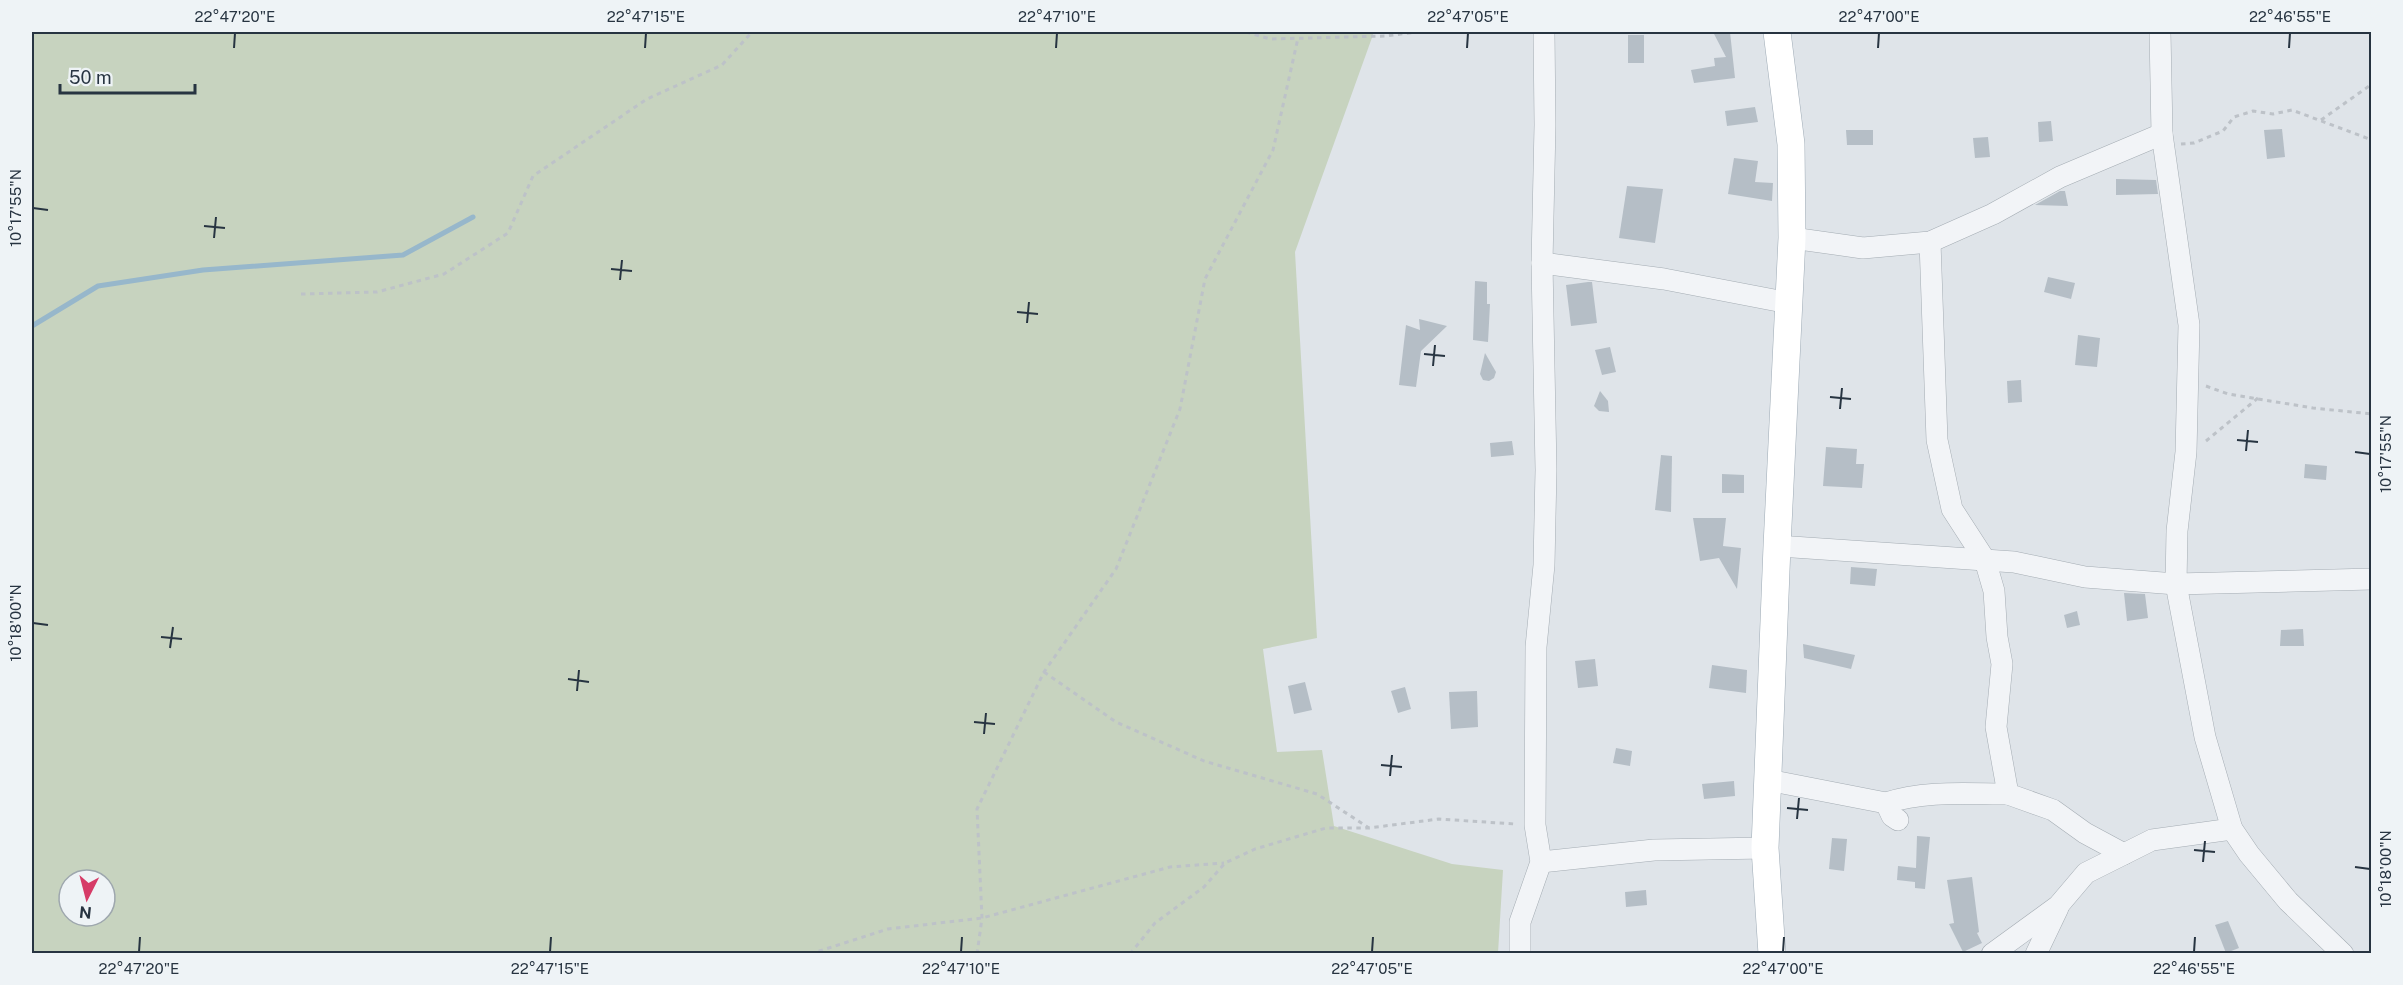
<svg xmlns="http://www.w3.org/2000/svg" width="2403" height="985" font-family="'Public Sans',sans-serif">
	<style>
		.green { fill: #c7d3bf; fill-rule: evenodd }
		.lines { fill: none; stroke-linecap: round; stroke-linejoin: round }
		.stream { stroke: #97b7cb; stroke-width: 5 }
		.building { fill: #b5bec6 }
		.minor-casing { stroke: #a4acb3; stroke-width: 22 }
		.major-casing { stroke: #9daab5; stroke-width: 28 }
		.path { stroke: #bdc2c8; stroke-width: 3; stroke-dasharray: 4.5 4.5; stroke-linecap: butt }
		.minor { stroke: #f2f4f7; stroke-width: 21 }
		.major { stroke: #fff; stroke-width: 27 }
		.ticks { fill: none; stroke: #273441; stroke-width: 2 }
		.neatline { fill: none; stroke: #273441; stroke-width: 2 }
		.ticks-label { font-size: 15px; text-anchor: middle; fill: #273441 }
	</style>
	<rect width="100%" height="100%" fill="#dfe4e9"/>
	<path class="green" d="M32,32H1374L1295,252L1317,638L1263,649L1277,752L1322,750L1334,826L1452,864L1503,870L1498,953H32ZM69,880H105V916H69Z"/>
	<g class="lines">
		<polyline class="stream" points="32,326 98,286 203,270 403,255 473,217"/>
	</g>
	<g class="building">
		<polygon points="1713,32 1730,32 1735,78 1694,83 1691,70 1715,66 1714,58 1726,57"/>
		<rect x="1628" y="35" width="16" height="28"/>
		<polygon points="1755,107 1758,122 1727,126 1725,111"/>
		<polygon points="2051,121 2053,141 2039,142 2038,122"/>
		<polygon points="2282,129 2285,157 2267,159 2264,130"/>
		<polygon points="1846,130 1873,130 1873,145 1847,145"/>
		<polygon points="1988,137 1990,157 1975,158 1973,138"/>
		<polygon points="1734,158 1758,161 1755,182 1773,183 1772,201 1728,194"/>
		<polygon points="2116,179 2156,180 2158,194 2116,195"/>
		<polygon points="1627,186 1663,189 1655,243 1619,238"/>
		<polygon points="2060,191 2065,191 2068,206 2035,205"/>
		<polygon points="2048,277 2075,283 2071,299 2044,292"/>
		<polygon points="1475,281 1487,282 1487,304 1490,304 1488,342 1473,340"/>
		<polygon points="1588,282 1592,282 1597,323 1571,326 1566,285"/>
		<polygon points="1419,319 1447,326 1421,351 1416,387 1399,385 1406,325 1420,330"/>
		<polygon points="2078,335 2100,338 2097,367 2075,365"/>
		<polygon points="1610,347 1616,372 1602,375 1595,350"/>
		<polygon points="1485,353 1496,372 1494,378 1489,381 1483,380 1480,374"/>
		<polygon points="2021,380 2022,402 2008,403 2007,381"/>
		<polygon points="1600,391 1608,401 1609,412 1599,411 1594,406"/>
		<polygon points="1512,441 1514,455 1491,457 1490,443"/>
		<polygon points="1826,447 1857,449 1856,464 1864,464 1862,488 1823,486"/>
		<polygon points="1661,455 1672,456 1671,512 1655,510"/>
		<polygon points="2305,464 2327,466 2326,480 2304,478"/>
		<polygon points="1722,474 1744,475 1744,493 1722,493"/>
		<polygon points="1693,518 1726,518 1723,546 1741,548 1737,589 1719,558 1700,561"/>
		<polygon points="1851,567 1877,569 1875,586 1850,584"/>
		<polygon points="2124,593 2145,594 2148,618 2127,621"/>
		<polygon points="2077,611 2080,625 2067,628 2064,615"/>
		<polygon points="2303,629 2304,646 2280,646 2281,630"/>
		<polygon points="1803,644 1855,655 1851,669 1804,658"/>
		<polygon points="1595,659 1598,686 1578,688 1575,661"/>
		<polygon points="1712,665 1747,670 1746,693 1709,688"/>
		<polygon points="1305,682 1312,710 1294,714 1288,686"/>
		<polygon points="1405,687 1411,709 1398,713 1391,691"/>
		<polygon points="1477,691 1478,727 1451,729 1449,692"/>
		<polygon points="1616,748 1632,751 1630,766 1613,763"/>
		<polygon points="1734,781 1735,796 1704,799 1702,784"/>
		<polygon points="1917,836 1930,837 1925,889 1915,888 1915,882 1897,880 1898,866 1916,868"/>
		<polygon points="1832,838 1847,839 1844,871 1829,869"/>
		<polygon points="1972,877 1979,932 1977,933 1982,943 1963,952 1949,924 1954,923 1947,880"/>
		<polygon points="1646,890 1647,905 1626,907 1625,892"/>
		<polygon points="2228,921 2239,948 2226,953 2215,925"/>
	</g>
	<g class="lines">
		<g class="minor-casing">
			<g id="minor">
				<polyline points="2160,32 2162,134 2189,325 2186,452 2177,531 2176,584 2205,737 2232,829 2249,854 2288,901 2343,954"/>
				<polyline points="1792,238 1863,248 1930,242 1993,214 2060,177 2162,134"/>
				<polyline points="1930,242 1937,440 1952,509 1985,560 1994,591 1997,637 2002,664 1996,727 2008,794 2053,810 2085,833 2124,854"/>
				<polyline points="1542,263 1664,279 1789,303"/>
				<polyline points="1777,546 2014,562 2085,577 2176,584 2372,579"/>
				<polyline points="1768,780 1886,803 1892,816 1898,820"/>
				<path d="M1886,803C1925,790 1968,794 2008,794"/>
				<polyline points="1541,862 1654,850 1765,848"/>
				<polyline points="1520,954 1520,922 1541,862 1535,825 1536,647 1544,565 1546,470 1542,263 1545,125 1544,32"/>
				<polyline points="1992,954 2058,906 2086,873 2152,840 2232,829"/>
				<polyline points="2036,954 2058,908"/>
			</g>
		</g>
		<g class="major-casing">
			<polyline id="major" points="1772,954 1765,848 1777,546 1792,238 1791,144 1777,32"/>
		</g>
		<g class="path">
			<polyline points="1246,32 1270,39 1385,36 1417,32"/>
			<polyline points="2321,120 2372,84"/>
			<polyline points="2181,144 2194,143 2223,131 2234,117 2253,111 2273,114 2292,110 2372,140"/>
			<polyline points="301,294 377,292 444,274 508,233 533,176 647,99 722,65 752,32"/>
			<polyline points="2206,386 2228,394 2313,408 2372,414"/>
			<polyline points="2206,441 2258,398"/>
			<polyline points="1044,672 1116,722 1204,761 1317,794 1369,828"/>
			<polyline points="810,954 888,929 982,918 1170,867 1224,863"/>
			<polyline points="977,954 982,918 977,809 1044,672 1116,569 1180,409 1205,279 1273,150 1298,38"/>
			<polyline points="1130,954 1155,923 1204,887 1225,863 1255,849 1326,828 1369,828 1439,819 1515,824"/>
		</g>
		<use href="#minor" class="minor"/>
		<use href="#major" class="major"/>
	</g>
	<path class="ticks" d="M234,48L235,33M645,48L646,33M1056,48L1057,33M1467,48L1468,33M1878,48L1879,33M2289,48L2290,33M33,208L48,210M204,226L225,228M214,238L216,217M611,269L632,271M620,280L622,260M1017,312L1038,314M1027,323L1029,302M1424,354L1445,356M1433,366L1435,345M1830,397L1851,399M1840,409L1842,388M2237,440L2258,442M2246,451L2248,430M2355,452L2370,454M33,623L48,625M161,637L182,639M170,648L173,627M568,679L589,682M577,691L579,670M974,722L995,724M984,734L986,713M1381,765L1402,767M1390,776L1392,755M1787,808L1808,810M1797,819L1799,798M2194,850L2215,852M2203,862L2205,841M2355,867L2370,869M139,952L140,937M550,952L551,937M961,952L962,937M1372,952L1373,937M1783,952L1784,937M2194,952L2195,937"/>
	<rect width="2403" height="985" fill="none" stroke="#eef3f6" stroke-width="66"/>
	<g transform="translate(87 898) rotate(186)"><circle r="28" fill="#eef3f6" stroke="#9ea7ae" stroke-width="1.5"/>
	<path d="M0-4.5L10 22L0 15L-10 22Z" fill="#d63b67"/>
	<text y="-9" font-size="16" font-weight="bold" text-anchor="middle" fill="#273441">N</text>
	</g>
	<path d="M60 84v9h135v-9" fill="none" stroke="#273441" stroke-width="3"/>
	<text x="69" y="84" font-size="18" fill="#273441" stroke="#eef3f6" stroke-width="4.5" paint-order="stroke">50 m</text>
	<rect x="33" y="33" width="2337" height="919" class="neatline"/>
	<g class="ticks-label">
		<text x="235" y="22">22°47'20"E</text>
		<text x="646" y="22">22°47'15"E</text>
		<text x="1057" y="22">22°47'10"E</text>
		<text x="1468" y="22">22°47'05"E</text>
		<text x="1879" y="22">22°47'00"E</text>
		<text x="2290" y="22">22°46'55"E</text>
		<text transform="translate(16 208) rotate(-90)" y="5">10°17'55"N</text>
		<text transform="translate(2386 454) rotate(-90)" y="5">10°17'55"N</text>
		<text transform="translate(16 623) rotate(-90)" y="5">10°18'00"N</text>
		<text transform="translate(2386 869) rotate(-90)" y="5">10°18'00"N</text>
		<text x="139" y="974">22°47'20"E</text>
		<text x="550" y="974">22°47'15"E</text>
		<text x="961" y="974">22°47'10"E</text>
		<text x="1372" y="974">22°47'05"E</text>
		<text x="1783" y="974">22°47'00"E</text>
		<text x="2194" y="974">22°46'55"E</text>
	</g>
</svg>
